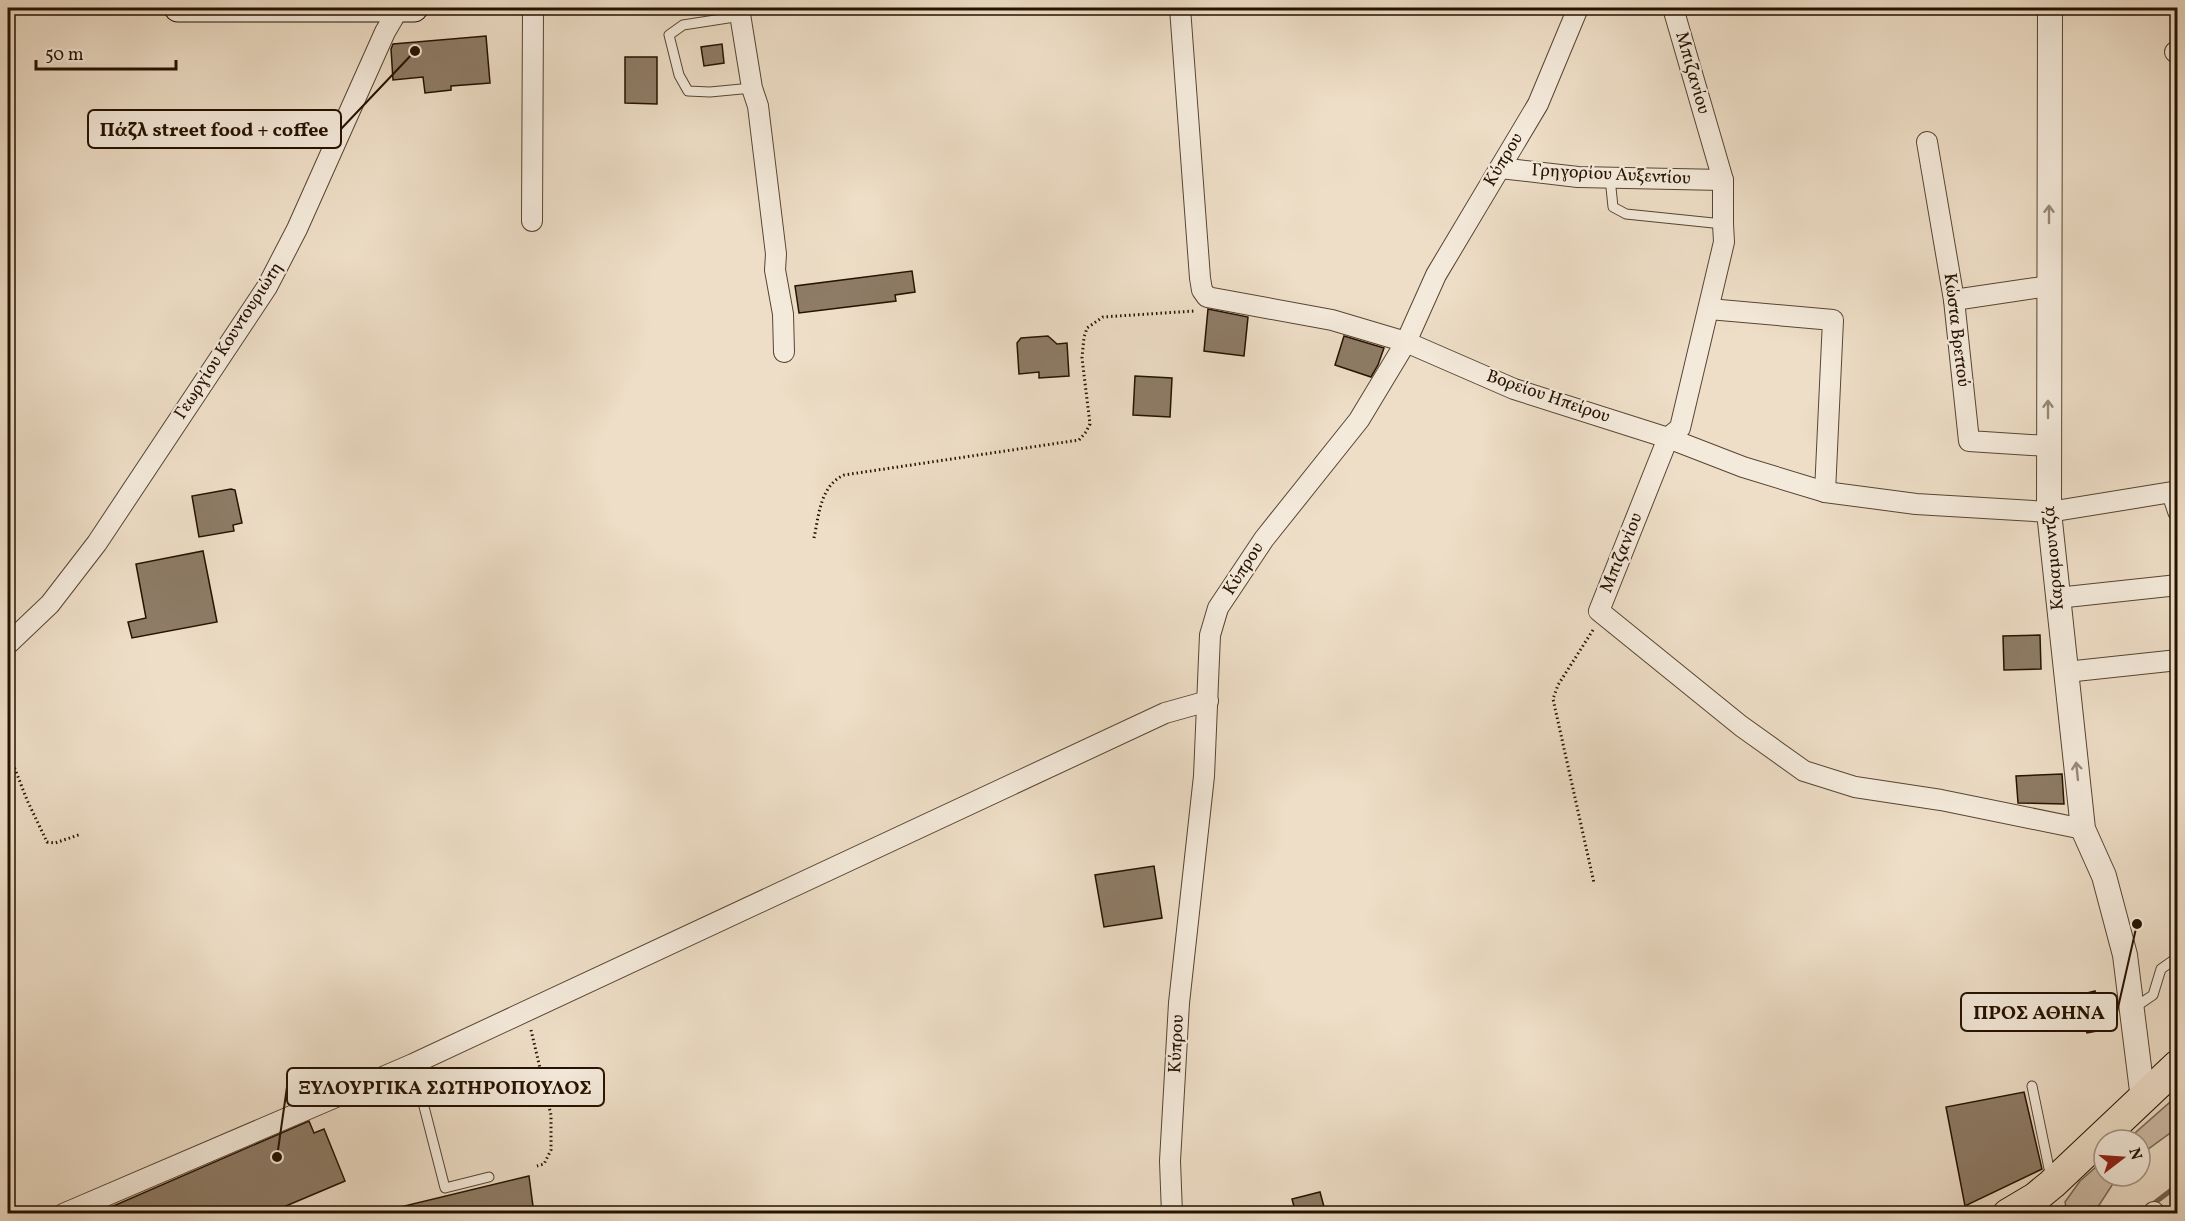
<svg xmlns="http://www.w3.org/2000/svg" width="2185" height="1221" font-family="Vollkorn,serif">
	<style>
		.green { fill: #ccbba5; stroke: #786652; stroke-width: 1.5 }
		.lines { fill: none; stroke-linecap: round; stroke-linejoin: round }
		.stream { stroke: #75634f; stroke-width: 5 }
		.building { fill: #8e7c67; stroke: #251200; stroke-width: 1.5 }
		.service-casing { stroke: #574532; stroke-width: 11 }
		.minor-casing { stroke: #574532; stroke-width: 22 }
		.tertiary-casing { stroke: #574532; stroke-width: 26 }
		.secondary-casing { stroke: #251200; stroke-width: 29 }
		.primary-casing { stroke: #251200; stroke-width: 32 }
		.path { stroke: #251200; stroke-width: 3; stroke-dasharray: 1.5 3; stroke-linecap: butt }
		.service { stroke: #f4eadb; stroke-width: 9 }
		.minor { stroke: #f4eadb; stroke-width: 20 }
		.tertiary { stroke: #f4eadb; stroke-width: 24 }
		.secondary { stroke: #f4eadb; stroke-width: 27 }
		.primary { stroke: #eedec7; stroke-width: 30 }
		.oneway { stroke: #978978 }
		.labels { text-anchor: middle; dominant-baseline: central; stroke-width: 4.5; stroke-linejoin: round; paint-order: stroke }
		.street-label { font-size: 18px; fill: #251200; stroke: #f4eadb }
		.leader { fill: none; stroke: #251200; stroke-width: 2 }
		.callout-dot { fill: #251200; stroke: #f4eadb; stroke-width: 2 }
		.callout { fill: #f4eadb; stroke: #251200; stroke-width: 2 }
		.callout-label { font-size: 20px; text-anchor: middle; font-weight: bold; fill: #251200 }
	</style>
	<rect width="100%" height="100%" fill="#eedec7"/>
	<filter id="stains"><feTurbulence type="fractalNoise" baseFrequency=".00333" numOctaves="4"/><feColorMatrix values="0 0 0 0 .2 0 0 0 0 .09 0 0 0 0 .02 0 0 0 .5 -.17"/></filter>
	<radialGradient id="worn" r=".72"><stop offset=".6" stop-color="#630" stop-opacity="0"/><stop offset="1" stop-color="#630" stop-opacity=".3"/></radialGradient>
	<g class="green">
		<polygon points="2177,1096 2177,1128 2140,1155 2140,1140 2127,1140"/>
		<polygon points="2104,1160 2104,1176 2118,1176 2094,1213 2067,1213 2065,1202 2080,1181"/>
	</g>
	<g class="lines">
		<polyline class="stream" points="2140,1214 2178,1185"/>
	</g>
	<g class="building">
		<polygon points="486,36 490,83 451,86 451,90 425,93 423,77 393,80 391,49 393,44"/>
		<polygon points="722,44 724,63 704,66 701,47"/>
		<polygon points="625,57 657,57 657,104 625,103"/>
		<polygon points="912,271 915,292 895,295 896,301 799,313 795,286"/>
		<polygon points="1208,309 1248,317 1244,356 1204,351"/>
		<polygon points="1048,336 1057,344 1067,343 1069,376 1039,378 1039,372 1019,374 1017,343 1021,338"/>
		<polygon points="1344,336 1384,348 1378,365 1371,377 1335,365"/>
		<polygon points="1135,376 1172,378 1170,417 1133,415"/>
		<polygon points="231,489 235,490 242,523 233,525 234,531 199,537 192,496"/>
		<polygon points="203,551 217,622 132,638 128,622 146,618 136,564"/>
		<polygon points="2040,635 2041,669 2004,670 2003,636"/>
		<polygon points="2062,774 2064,804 2018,803 2016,776"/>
		<polygon points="1154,866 1162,918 1104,927 1095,875"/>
		<polygon points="2095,991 2103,1030 2087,1033 2084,1024 2077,1026 2071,1013 2064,1013 2060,1000"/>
		<polygon points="2024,1092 2042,1169 1965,1206 1946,1107"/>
		<polygon points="309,1121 314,1133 324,1129 345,1181 267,1214 95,1214"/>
		<polygon points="529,1176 534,1214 397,1214 396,1208"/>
		<polygon points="1320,1192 1326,1214 1296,1214 1292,1199"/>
	</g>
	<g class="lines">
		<g class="service-casing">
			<g id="service">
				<polyline points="741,16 683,25 669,35 679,75 688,91 710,92 752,88"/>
				<polyline points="1610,178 1613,207 1626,214 1723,224"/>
				<polyline points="2134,1008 2153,995 2161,969 2178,957"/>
				<polyline points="413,1064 445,1188 489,1177"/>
				<polyline points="2032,1086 2051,1178"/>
			</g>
		</g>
		<g class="minor-casing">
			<g id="minor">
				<polyline points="739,8 752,88 758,106 776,254 775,270 783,314 784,352"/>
				<polyline points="1180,8 1200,278 1202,290 1207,297 1332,320 1406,342 1514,389 1668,438 1743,467 1825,492 1916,504 2049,512 2178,491"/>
				<polyline points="1673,8 1723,180 1723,224 1724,242 1680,428 1668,438 1599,611 1741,726 1804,771 1855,787 1941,800 2083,829"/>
				<polyline points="2175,52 2178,52"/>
				<polyline points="1927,142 1954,300 1969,441 2047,446"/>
				<polyline points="1500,168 1578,177 1723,180"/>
				<polyline points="532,221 533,8"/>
				<polyline points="1954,300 2049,286"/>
				<polyline points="1709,309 1833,320 1825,492"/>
				<polyline points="2172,493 2178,511"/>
				<polyline points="2057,598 2178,585"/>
				<polyline points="8,644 50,604 97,543 267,287 297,229 385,32 399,8"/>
				<polyline points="2066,672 2178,660"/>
				<polyline points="63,1214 413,1064 1165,713 1208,701"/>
				<polyline points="1172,1214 1170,1161 1179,1003 1204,776 1210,635 1218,608 1264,539 1359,420 1406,342 1436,275 1538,104 1578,8"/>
				<polyline points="2153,1214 2154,1212"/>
			</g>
		</g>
		<g class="tertiary-casing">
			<polyline id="tertiary" points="2050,8 2049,512 2083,829 2104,876 2125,955 2143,1099"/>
		</g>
		<g class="secondary-casing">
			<polyline id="secondary" points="178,8 414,8"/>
		</g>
		<g class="primary-casing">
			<polyline id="primary" points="2008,1214 2035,1198 2052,1184 2178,1065"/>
		</g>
		<g class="path">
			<path d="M814,538C819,515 820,486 844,475L1079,440L1086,432L1090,424L1082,358L1084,337L1087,328L1103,317L1194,311"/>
			<polyline points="1593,630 1558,685 1553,699 1594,883"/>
			<polyline points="8,751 27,800 47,842 55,843 81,834"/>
			<polyline points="531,1030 551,1115 551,1150 544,1164 537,1166"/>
		</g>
		<use href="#service" class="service"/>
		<use href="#minor" class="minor"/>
		<use href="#tertiary" class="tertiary"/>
		<use href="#secondary" class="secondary"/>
		<use href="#primary" class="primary"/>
	</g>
	<defs><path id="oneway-shaft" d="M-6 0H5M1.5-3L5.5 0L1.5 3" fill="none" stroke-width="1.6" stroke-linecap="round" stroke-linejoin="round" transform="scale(1.5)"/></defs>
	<g class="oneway">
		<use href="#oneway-shaft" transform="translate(2049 214) rotate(-90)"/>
		<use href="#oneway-shaft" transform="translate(2048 409) rotate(-90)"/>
		<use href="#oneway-shaft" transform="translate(2077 771) rotate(-96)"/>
	</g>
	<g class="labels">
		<g class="street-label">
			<text transform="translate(1692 73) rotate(74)">Μπιζανίου</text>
			<text transform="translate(1504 160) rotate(-59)">Κύπρου</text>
			<text transform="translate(1611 175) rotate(3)">Γρηγορίου Αυξεντίου</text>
			<text transform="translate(1956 330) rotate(83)">Κώστα Βρεττού</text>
			<text transform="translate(229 341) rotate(-57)">Γεωργίου Κουντουριώτη</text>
			<text transform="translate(1548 397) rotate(19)">Βορείου Ηπείρου</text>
			<text transform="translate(1622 553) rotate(-68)">Μπιζανίου</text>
			<text transform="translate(2054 558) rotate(-95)">Καραμουντζά</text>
			<text transform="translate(1244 569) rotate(-57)">Κύπρου</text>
			<text transform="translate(1177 1044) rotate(-87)">Κύπρου</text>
		</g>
	</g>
	<path class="leader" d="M415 51L341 129M2137 924L2117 1012M277 1157L287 1087"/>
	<g class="callout-dot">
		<circle cx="415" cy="51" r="6"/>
		<circle cx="2137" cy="924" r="6"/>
		<circle cx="277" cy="1157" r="6"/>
	</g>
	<g class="callout">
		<rect x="88" y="110" width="253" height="38" rx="6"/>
		<rect x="1961" y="993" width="156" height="38" rx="6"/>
		<rect x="287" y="1068" width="317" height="38" rx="6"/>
	</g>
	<g class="callout-label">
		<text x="214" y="136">Πάζλ street food + coffee</text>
		<text x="2039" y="1019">ΠΡΟΣ ΑΘΗΝΑ</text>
		<text x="445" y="1094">ΞΥΛΟΥΡΓΙΚΑ ΣΩΤΗΡΟΠΟΥΛΟΣ</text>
	</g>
	<rect width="2185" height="1221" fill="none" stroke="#eedec7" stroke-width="30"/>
	<rect x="9" y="9" width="2167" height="1203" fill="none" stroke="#251200" stroke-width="3"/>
	<rect x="15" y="15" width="2155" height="1191" fill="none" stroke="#251200" stroke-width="1.5"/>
	<g transform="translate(2122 1158) rotate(73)"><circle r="28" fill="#f4eadb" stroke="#a19483" stroke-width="1.5"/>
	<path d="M0-4.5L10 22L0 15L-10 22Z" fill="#8f2418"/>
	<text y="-9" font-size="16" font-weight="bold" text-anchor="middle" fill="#251200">N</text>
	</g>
	<path d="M36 60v9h140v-9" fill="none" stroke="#251200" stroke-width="3"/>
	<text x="45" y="60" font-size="18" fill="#251200" stroke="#f4eadb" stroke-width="4.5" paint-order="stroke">50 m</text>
	<rect width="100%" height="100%" filter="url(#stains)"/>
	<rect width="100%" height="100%" fill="url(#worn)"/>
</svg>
